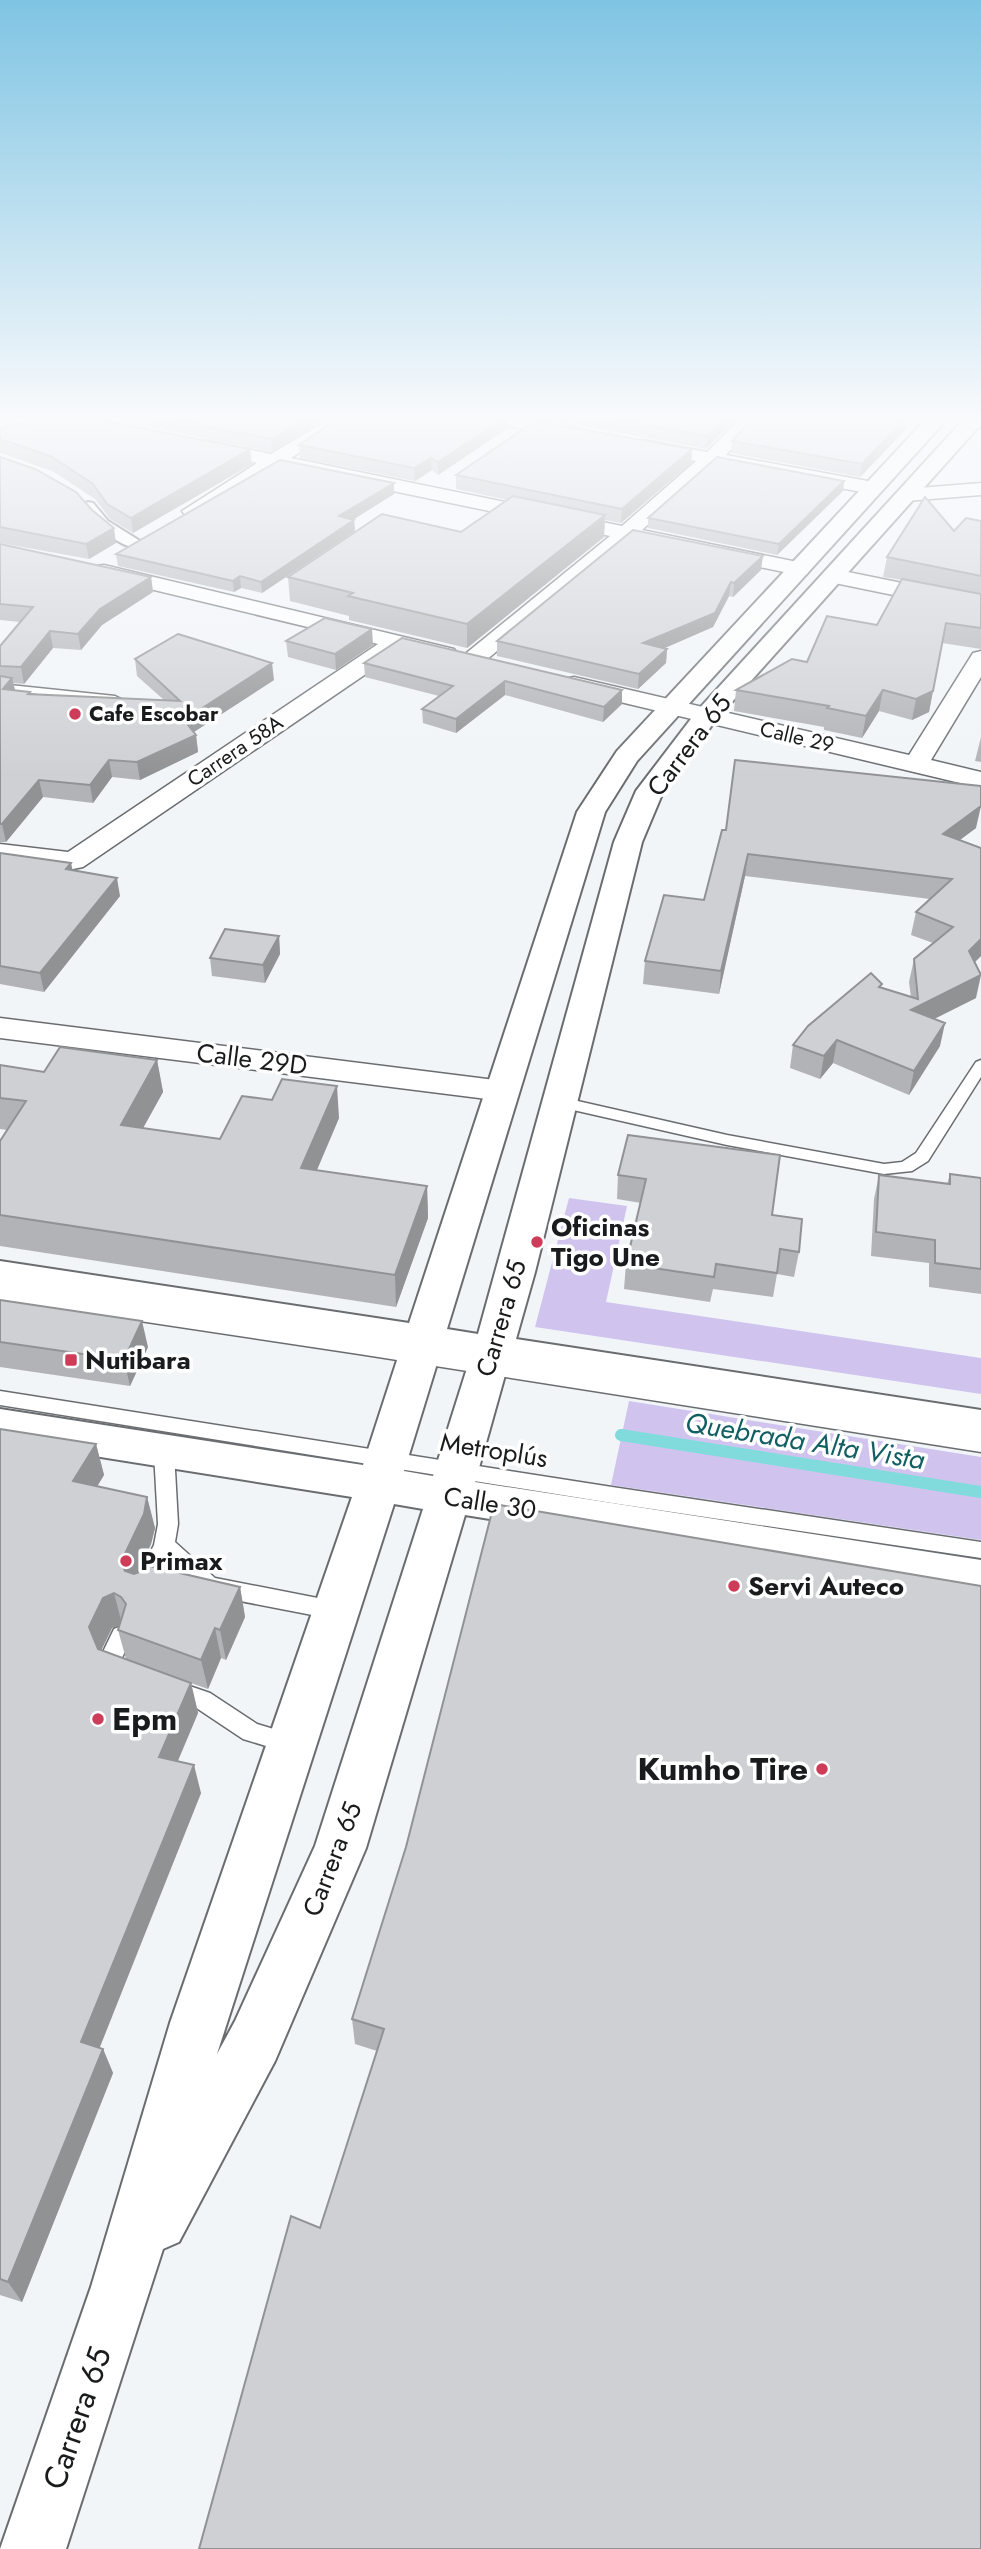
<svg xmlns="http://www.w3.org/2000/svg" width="981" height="2549" font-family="Jost,sans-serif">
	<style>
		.green { fill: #d0c4ef }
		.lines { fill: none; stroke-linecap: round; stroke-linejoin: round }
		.stream { stroke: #81dbdc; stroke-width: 12 }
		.service-casing { stroke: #6a6d70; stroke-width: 3 }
		.pedestrian-casing { stroke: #6a6d70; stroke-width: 4 }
		.minor-casing { stroke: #6a6d70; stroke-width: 3 }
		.secondary-casing { stroke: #6a6d70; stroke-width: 4 }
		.service { fill: #fff; fill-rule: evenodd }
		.pedestrian { fill: #fff; fill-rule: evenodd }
		.minor { fill: #fff; fill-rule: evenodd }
		.secondary { fill: #fff; fill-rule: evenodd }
		.wall { fill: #b2b3b6; fill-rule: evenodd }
		.shaded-wall { fill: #919294 }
		.building { fill: #cfd0d4; stroke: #919294; stroke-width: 2 }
		.poi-dot { fill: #cd3d5a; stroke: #fff; stroke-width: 2.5 }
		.labels { text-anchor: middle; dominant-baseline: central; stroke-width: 7; stroke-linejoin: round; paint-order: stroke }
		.far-poi-label { font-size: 21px; font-weight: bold; fill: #1a1b1c; stroke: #fff; text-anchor: start }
		.far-street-label { font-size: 21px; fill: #1a1b1c; stroke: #fff }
		.street-label { font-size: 26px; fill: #1a1b1c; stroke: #fff }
		.poi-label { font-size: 26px; font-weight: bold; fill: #1a1b1c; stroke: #fff; text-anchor: start }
		.water-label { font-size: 28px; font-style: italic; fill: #125f61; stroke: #fff }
		.near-poi-label { font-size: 32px; font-weight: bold; fill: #1a1b1c; stroke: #fff; text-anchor: start }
		.near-street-label { font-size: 32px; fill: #1a1b1c; stroke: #fff }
	</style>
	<rect width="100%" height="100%" fill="#f1f5f8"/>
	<g class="green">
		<polygon points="569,1198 627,1206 606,1302 981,1358 981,1394 535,1327"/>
		<polygon points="629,1401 981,1457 981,1540 611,1485"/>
	</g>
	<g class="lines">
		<polyline class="stream" points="621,1435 981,1492"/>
		<g class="service-casing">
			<g id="service">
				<polygon points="0,684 115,696 121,699 115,702 0,690"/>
				<polygon points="981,1060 981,1077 928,1161 912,1171 884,1174 727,1145 560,1107 552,1102 560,1097 727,1135 884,1164 902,1162 916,1153 976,1062"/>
				<polygon points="0,1288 359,1340 981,1438 981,1452 359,1354 0,1300"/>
				<polygon points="0,1391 612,1487 981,1542 981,1558 612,1503 0,1405"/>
				<polygon points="164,1444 171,1447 174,1452 178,1524 175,1542 215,1578 338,1602 345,1605 348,1611 345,1617 338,1620 209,1595 202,1592 167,1560 150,1593 143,1596 136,1593 133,1587 154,1545 158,1524 154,1452 157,1447"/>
				<polygon points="121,1626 128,1629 132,1635 122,1658 134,1672 131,1679 123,1681 108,1676 100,1658 114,1629"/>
				<polygon points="172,1680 210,1693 257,1724 300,1737 303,1744 300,1751 292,1754 243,1739 195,1707 164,1697 161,1690 164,1683"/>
			</g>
		</g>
		<g class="pedestrian-casing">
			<path id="pedestrian" d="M88,502L93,503L108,521L140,541L143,544L140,547C121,551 92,521 81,506Z"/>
		</g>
		<g class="minor-casing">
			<g id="minor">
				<polygon points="331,418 353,418 291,458 622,526 696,461 636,450 634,446 636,442 643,440 707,452 741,418 760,418 726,455 873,482 880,484 883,488 880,492 873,494 715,465 642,530 807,564 810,569 807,574 799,575 631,541 480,665 464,665 460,660 464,655 610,536 277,467 199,515 185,515 182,511 257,463 196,450 194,446 196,442 203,440 271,454"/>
				<path d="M484,418C504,418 576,420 588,434L579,440L493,423Z"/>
				<polygon points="981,483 981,495 906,501 899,499 896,495 899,491 906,489"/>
				<polygon points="104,565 454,649 458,654 454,659 446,661 401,650 83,867 73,869 0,860 0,844 68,852 378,644 96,576 93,571 96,566"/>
				<polygon points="833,569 981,599 981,613 825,581 822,576 825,571"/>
				<polygon points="981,651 981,677 931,760 981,772 981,788 574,691 565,689 562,684 565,679 574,677 909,755 973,653"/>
				<polygon points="0,1018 503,1081 515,1084 519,1091 515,1098 503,1101 0,1038"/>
			</g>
		</g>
		<g class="secondary-casing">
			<path id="secondary" d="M927,418H948L637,761L605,812L447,1329L478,1334L614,842L636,791L697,711L965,418H981V424L715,721L663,792L642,842L535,1272L516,1339L981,1410V1442L507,1368L475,1482L981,1560V1598L465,1515L366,1848L275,2061L179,2242L163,2249L66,2549H0L91,2287L170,2023L352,1497L0,1441V1409L363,1465L400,1351L0,1289V1261L409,1323L577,812L617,751ZM439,1357L469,1362L433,1476L404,1471ZM394,1504L423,1509L315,1846L235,2021L217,2054Z"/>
		</g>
		<use href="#service" class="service"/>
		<use href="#pedestrian" class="pedestrian"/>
		<use href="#minor" class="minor"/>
		<use href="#secondary" class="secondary"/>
	</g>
	<g class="wall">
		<polygon points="145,418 326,418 272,452 146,426"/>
		<polygon points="551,418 737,418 706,449 552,420"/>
		<polygon points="508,428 438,475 432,470 415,481 300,458 299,445"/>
		<polygon points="0,429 252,464 133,533 110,519 95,499 54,472 1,453 0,453"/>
		<polygon points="906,429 860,477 731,453 732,441"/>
		<polygon points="692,449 691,463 621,523 605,520 604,537 467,648 349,620 349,616 290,601 288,577 461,532 508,500 456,489 456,475"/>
		<polygon points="0,457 116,543 89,559 0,543"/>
		<polygon points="844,481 843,491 777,555 648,528 648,518"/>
		<polygon points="394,483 394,494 353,519 354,520 355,531 262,593 241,588 234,592 118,566 116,554"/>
		<polygon points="981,521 981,649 942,643 929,712 912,720 879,711 862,738 824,730 824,727 734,711 736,690 807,662 877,625 902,580 883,577 887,557"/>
		<polygon points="0,544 151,577 153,592 102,625 81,650 53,648 24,684 13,683 15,690 30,692 30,694 164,700 137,676 135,659 274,680 194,732 196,735 198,752 140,780 112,777 93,803 43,797 6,842 0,842 0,646 20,622 0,620"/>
		<polygon points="761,570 733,597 729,596 713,627 664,648 667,649 666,663 638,689 497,656 497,641"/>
		<polygon points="402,638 622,704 603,722 505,695 456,733 423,723 422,709 439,696 365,677 364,663"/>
		<polygon points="286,641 373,645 336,670 288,657"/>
		<polygon points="981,737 981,762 975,761"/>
		<polygon points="976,828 960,840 981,956 975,962 976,998 934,1019 940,1046 909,1095 833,1063 820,1079 790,1068 793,1045 882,984 881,987 911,997 909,982 914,959 933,943 911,935 916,912 930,899 745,876 719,994 643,984 645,961 704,900 722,830"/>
		<polygon points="0,853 73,870 120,896 44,992 0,984"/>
		<polygon points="279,936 280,954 265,983 212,976 210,958"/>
		<polygon points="157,1060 163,1092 143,1128 220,1139 339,1118 317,1170 427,1186 428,1218 396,1307 0,1246 0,1141 7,1130 0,1129 0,1065 44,1072"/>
		<polygon points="628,1135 772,1215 799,1252 794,1277 777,1274 773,1297 713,1289 710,1302 624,1289 626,1264 641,1203 617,1199 618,1175"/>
		<polygon points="950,1174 981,1178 981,1294 929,1287 929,1263 871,1256 874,1199 879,1175 947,1184"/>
		<polygon points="0,1300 148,1347 130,1386 0,1367"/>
		<path d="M0,1429L96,1444L104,1475L97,1486L147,1497L155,1528L151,1544L138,1573L240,1587L245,1617L226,1660L221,1658L208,1689L191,1683L198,1713L178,1761L201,1793L99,2047L103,2049L113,2073L22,2302L0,2295ZM119,1625L118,1630L126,1659L101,1650L112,1628Z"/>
		<polygon points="981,1586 320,2228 377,2051 355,2044 352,2019"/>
	</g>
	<g class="shaded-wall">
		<polygon points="306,418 326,418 272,452 271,439"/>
		<polygon points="505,418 508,418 508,428 438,475 438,462"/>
		<polygon points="726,418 737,418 706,449 707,436"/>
		<polygon points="906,418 907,418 906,429 860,477 862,464"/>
		<polygon points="250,449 252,464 133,533 131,518"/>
		<polygon points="692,449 691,463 621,523 622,509"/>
		<polygon points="431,458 432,470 415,481 414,468"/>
		<polygon points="844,481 843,491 777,555 779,544"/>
		<polygon points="394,483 394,494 340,528 339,516"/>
		<polygon points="605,515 604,537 467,648 467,624"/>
		<polygon points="354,520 355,531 262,593 261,582"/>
		<polygon points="114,528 116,543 89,559 86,544"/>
		<polygon points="763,556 761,570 733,597 734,583"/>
		<polygon points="240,576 241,588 234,592 233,581"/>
		<polygon points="151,577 153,592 102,625 81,650 78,634 100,609"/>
		<polygon points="731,582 729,596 713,627 642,658 643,643"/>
		<polygon points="372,629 373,645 336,670 335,654"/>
		<polygon points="50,631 53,648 24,684 21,667"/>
		<polygon points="942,643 929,712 912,720 916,699"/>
		<polygon points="667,649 666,663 638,689 639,674"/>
		<polygon points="272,663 274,680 186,737 184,720"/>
		<polygon points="12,678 16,694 3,689"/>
		<polygon points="505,681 505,695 456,733 456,719"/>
		<polygon points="622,690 622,704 603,722 604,707"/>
		<polygon points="883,690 879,711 862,738 866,716"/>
		<polygon points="196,735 198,752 140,780 137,762"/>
		<polygon points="109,760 112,777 93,803 90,785"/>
		<polygon points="39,780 43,797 6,842 2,824"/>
		<polygon points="981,806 976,828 938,856 943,834"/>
		<polygon points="748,854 745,876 719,994 721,971"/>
		<polygon points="71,863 75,881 66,869"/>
		<polygon points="117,878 120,896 44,992 40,973"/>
		<polygon points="279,936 280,954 265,983 263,965"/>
		<polygon points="981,939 981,956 963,973 969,951"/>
		<polygon points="981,975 976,998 906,1033 911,1010"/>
		<polygon points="945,1023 940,1046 909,1095 914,1071"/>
		<polygon points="837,1040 833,1063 820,1079 824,1056"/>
		<polygon points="157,1060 163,1092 127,1157 121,1125"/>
		<polygon points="337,1086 339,1118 304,1200 301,1168"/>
		<polygon points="427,1186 428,1218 396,1307 395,1275"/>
		<polygon points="142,1321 148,1347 130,1386 124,1360"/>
		<polygon points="96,1444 104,1475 82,1512 73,1481"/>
		<polygon points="147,1497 155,1528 151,1544 129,1592 121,1562"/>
		<polygon points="240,1587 245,1617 226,1660 220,1630"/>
		<polygon points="114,1593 122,1624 112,1628 98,1657 89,1627 103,1598"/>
		<polygon points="215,1628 221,1658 208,1689 201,1660"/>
		<polygon points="191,1683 198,1713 167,1786 159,1757"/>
		<polygon points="194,1765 201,1793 92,2067 81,2042"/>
		<polygon points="103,2049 113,2073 22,2302 8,2282"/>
	</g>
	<g class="building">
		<polygon points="41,418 88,418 250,449 131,518 107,504 93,484 52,457 0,439 0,429 17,423 26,425"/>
		<polygon points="166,418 306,418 271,439"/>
		<polygon points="339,418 505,418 438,462 431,458 414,468 299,445"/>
		<polygon points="607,418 726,418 707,436"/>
		<polygon points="753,418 906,418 862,464 732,441"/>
		<polygon points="535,421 692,449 622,509 456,475"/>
		<polygon points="0,457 35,469 76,492 92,510 114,528 86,544 0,527"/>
		<polygon points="717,457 844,481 779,544 648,518"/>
		<polygon points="280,460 394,483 339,516 354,520 261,582 240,576 233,581 116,554"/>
		<polygon points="513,496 605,515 467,624 348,596 353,593 288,577 382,514 461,532"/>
		<polygon points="925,497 954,531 966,518 981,521 981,576 887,557"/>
		<polygon points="633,530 763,556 734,583 731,582 715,613 643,643 667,649 639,674 497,641"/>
		<polygon points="0,544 151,577 100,609 78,634 50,631 21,667 0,666 0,646 33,607 0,604"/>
		<polygon points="902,579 981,594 981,628 946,623 933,691 916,699 883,690 866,716 827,708 829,706 736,690 792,659 807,662 827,616 877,625"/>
		<polygon points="325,618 372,629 335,654 286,641"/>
		<polygon points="178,634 272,663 184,720 196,735 137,762 109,760 90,785 39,780 2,824 0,824 0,676 12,678 3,689 30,692 28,694 180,701 135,659"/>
		<polygon points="402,638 622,690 604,707 505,681 456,719 422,709 453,686 364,663"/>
		<polygon points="735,760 981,786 981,806 943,834 981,848 981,939 969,951 981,975 911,1010 945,1023 914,1071 837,1040 824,1056 793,1045 808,1026 871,973 882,984 879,987 918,999 914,959 953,927 916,912 952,879 748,854 721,971 645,961 664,895 704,900 722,830 726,830"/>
		<polygon points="0,853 71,863 66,869 117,878 40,973 0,966"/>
		<polygon points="225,929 279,936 263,965 210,958"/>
		<polygon points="60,1047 157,1060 121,1125 220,1139 242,1096 272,1100 282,1079 337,1086 301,1168 427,1186 395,1275 0,1215 0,1141 26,1101 0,1098 0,1065 44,1072"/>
		<polygon points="628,1135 780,1155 772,1215 802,1219 799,1252 780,1249 777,1273 716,1264 714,1277 626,1264 646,1179 618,1175"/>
		<polygon points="950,1174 981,1178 981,1269 935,1263 935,1240 876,1232 879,1175 950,1184"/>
		<polygon points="0,1300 142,1321 124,1360 0,1342"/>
		<polygon points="0,1429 96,1444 73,1481 147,1497 144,1514 121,1562 125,1571 134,1574 142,1571 145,1565 240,1587 220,1630 215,1628 201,1660 118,1630 126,1604 121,1597 114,1593 103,1598 89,1627 98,1649 191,1683 159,1757 194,1765 81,2042 103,2049 8,2282 0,2279"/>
		<polygon points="494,1504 981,1586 981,2549 199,2549 291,2216 320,2228 384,2029 352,2019 406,1847"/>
	</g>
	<linearGradient id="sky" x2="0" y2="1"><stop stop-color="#7fc4e3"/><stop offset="0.54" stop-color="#f9fafc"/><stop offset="1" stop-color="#f9fafc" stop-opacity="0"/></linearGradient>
	<rect width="981" height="775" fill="url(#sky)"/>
	<g class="poi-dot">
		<circle cx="75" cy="714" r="7"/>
		<circle cx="537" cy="1242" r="7"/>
		<rect x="64" y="1353" width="14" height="14" rx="3.5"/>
		<circle cx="126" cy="1561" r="7"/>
		<circle cx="734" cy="1586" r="7"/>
		<circle cx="98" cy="1719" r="7"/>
		<circle cx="822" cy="1769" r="7"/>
	</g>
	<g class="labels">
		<g class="far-poi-label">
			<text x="89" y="714">Cafe Escobar</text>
		</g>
		<g class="far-street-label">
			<text transform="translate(797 737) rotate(13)">Calle 29</text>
			<text transform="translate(235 751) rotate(-34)">Carrera 58A</text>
		</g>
		<g class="street-label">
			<text transform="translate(689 745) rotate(-53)">Carrera 65</text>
			<text transform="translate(252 1059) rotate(7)">Calle 29D</text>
			<text transform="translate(501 1318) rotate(-74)">Carrera 65</text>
			<text transform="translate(494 1450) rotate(9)">Metroplús</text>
			<text transform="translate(490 1503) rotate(9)">Calle 30</text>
			<text transform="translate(332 1859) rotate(-69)">Carrera 65</text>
		</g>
		<g class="poi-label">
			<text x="551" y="1227">Oficinas<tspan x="551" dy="30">Tigo Une</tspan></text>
			<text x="85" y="1360">Nutibara</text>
			<text x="140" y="1561">Primax</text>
			<text x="748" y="1586">Servi Auteco</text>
		</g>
		<g class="water-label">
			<text transform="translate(805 1441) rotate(9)">Quebrada Alta Vista</text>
		</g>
		<g class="near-poi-label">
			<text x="112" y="1719">Epm</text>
			<text x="808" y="1769" text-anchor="end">Kumho Tire</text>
		</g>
		<g class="near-street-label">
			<text transform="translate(77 2418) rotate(-71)">Carrera 65</text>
		</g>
	</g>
</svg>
